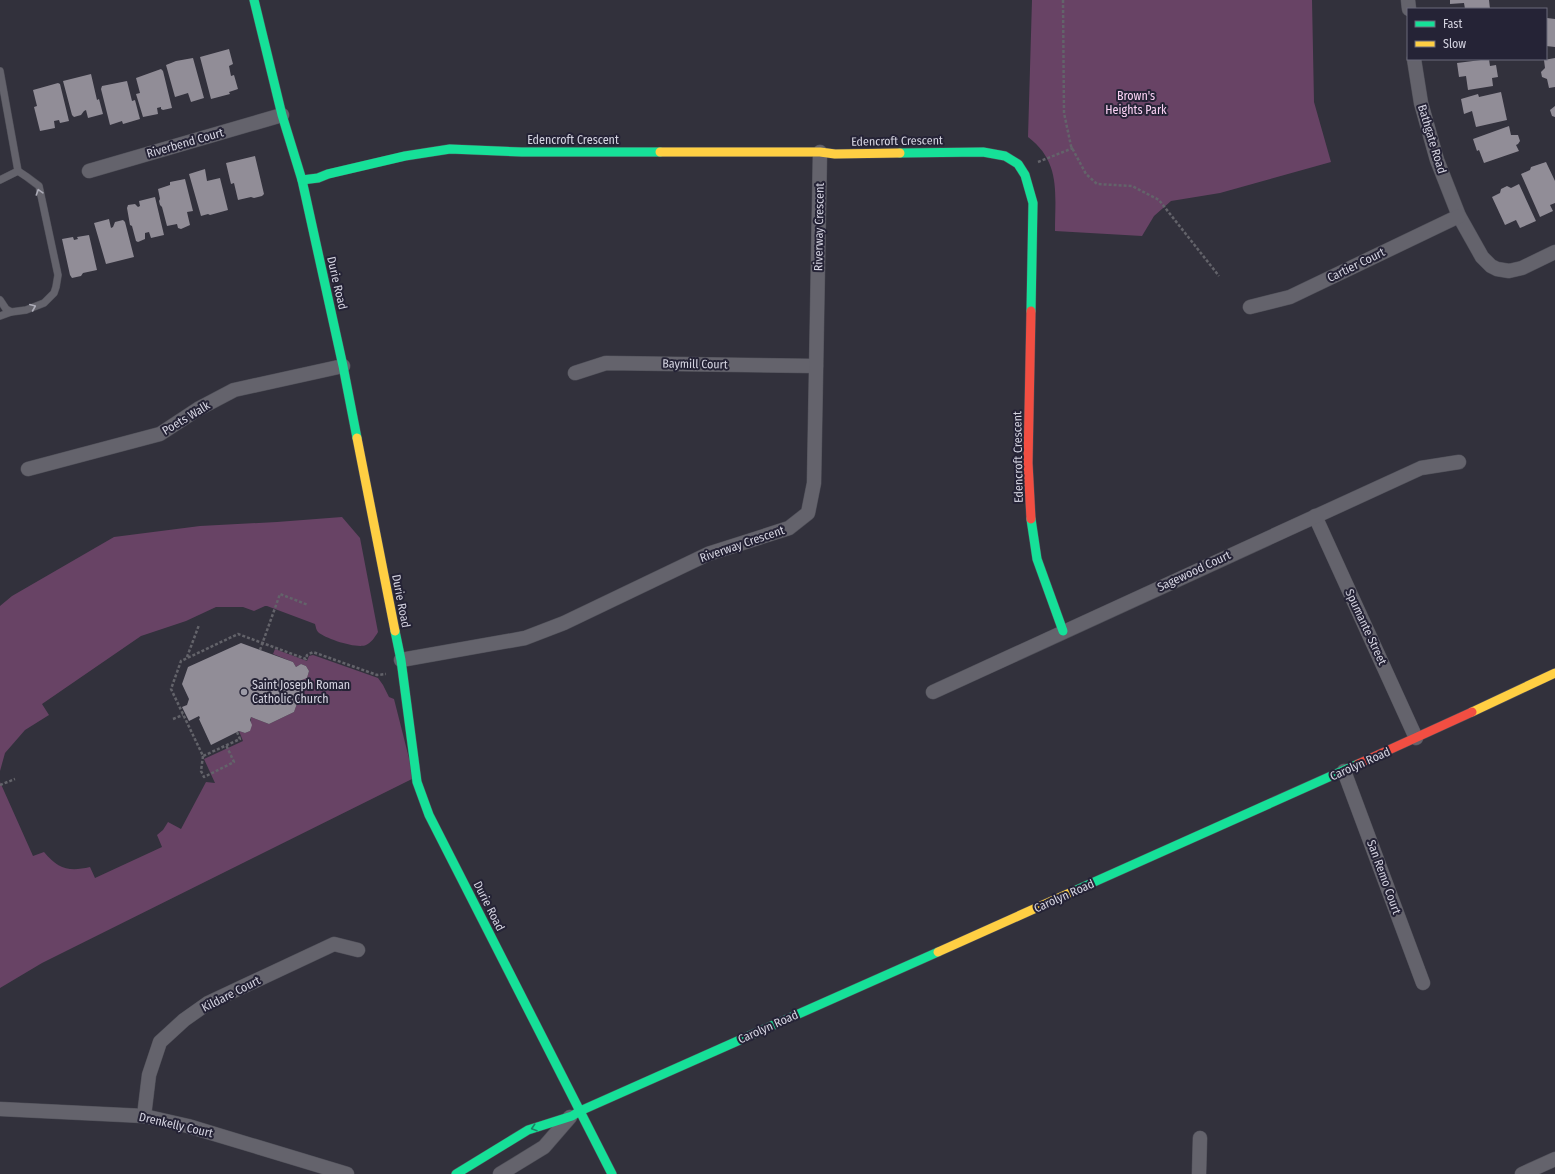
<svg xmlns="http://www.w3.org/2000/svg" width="1555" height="1174" font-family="'Fira Sans Condensed',sans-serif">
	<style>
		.green { fill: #684365 }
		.building { fill: #918d97 }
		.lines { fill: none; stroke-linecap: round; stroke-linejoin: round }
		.lane-casing { stroke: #4f4f58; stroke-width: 8 }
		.street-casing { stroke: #4f4f58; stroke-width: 15 }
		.fast-casing { stroke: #4f4f58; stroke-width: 10 }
		.slow-casing { stroke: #4f4f58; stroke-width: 10 }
		.jam-casing { stroke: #4f4f58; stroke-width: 10 }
		.path { stroke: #63636a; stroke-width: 2.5; stroke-dasharray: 3 2; stroke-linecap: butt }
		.lane { stroke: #64636c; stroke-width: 7 }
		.street { stroke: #64636c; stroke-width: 14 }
		.fast { stroke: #16e098; stroke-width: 9 }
		.slow { stroke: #ffcf43; stroke-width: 9 }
		.jam { stroke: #f24e42; stroke-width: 9 }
		.oneway { stroke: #adacb8 }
		.oneway2 { stroke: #1e8267 }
		.poi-dot { fill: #9c9ba7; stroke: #252336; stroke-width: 1.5 }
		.labels { text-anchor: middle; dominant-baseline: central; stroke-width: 4; stroke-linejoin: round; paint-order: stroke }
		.park-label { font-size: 12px; fill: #fad2f4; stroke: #252336 }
		.street-label { font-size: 12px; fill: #d5d4e1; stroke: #252336 }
		.poi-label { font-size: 12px; fill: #d5d4e1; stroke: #252336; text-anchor: start }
	</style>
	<rect width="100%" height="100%" fill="#32313c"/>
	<g class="green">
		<path d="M1032,0H1312L1314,102L1331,162L1220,193L1171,201L1154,216L1142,236L1055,231C1055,193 1061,162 1028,137Z"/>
		<path d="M342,517L360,538L378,632C375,637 371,643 366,645C357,649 326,639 318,632C316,630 316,627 315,624L267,606H265L254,611L243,607H216L186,621L141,636L42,704L49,715L25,730L5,753L0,771V606L12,596L114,537L200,526L277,522Z"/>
		<path d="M275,649L307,661L309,656L313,655L378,678L383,685L389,697L394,699L414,778L42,963L0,988V782L33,856L44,852C58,869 69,872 90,867L95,878L162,847L157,835L163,830L168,822L181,829L206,782L215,783L204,759L243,741L239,731L245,733L250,731L251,717L269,724L294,712L304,684L302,680L307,678L309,671L306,666L301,664L296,667L293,662L273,654Z"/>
	</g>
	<g class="building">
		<polygon points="1450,0 1489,0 1490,9 1465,9 1464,3 1450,4"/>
		<polygon points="1547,18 1555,19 1555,47 1546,46"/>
		<polygon points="229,49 233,64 229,66 231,76 234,75 238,89 229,92 230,94 211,99 200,57"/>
		<polygon points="193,58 204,98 191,102 188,93 175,97 166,65 176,61"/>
		<polygon points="1555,58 1555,87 1549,88 1547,79 1542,77 1541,72 1545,68 1544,60"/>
		<polygon points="1489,59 1490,66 1496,65 1498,77 1492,78 1493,86 1468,90 1466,76 1459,77 1457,63"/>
		<polygon points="161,69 163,71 172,108 163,110 161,109 161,107 157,108 158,114 143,117 136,94 140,93 136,78"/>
		<polygon points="91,74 97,100 99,99 103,114 88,118 86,110 84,111 81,115 74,117 72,115 63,81"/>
		<polygon points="127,81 132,101 135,100 140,119 123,124 122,121 110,125 101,89 102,86"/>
		<polygon points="58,83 60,84 69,121 60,123 59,120 54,121 55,128 40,131 34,107 37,106 33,90"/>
		<polygon points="1501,92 1507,120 1476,127 1472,111 1464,114 1461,99 1478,94 1479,97"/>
		<polygon points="1555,106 1555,117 1552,116 1550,110"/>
		<polygon points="1509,126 1511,135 1518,135 1520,141 1518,144 1516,145 1519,151 1484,163 1479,150 1477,151 1473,139"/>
		<polygon points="255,156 264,194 262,196 254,198 251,197 238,200 234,183 231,184 226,163"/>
		<polygon points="1546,162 1555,181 1555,203 1550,205 1553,211 1540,217 1521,174 1530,170 1531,167"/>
		<polygon points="205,169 207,181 220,178 228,210 210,215 208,214 201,216 189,174"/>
		<polygon points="185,179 193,211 187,212 190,225 181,229 178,228 177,224 167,226 162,207 160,205 159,201 160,199 158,189 170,185 170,182"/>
		<polygon points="1519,184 1536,221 1520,228 1516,220 1505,225 1492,197 1500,193 1501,189 1507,186 1511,188"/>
		<polygon points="155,197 164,235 151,238 149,232 145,233 145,239 138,242 136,241 132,226 130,225 127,208 128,205 135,204 138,207 140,206 139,201"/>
		<polygon points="109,219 111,228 113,227 115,222 123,220 125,222 134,257 106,264 94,223"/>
		<polygon points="89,235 97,270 83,273 81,276 72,278 70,275 62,239 73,237 74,240 78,239 77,237"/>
		<polygon points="241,643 293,662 296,667 301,664 306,666 309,671 307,678 302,680 304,684 294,712 269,724 251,717 250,720 252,725 250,731 245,733 239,731 211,745 199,719 200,718 199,716 189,721 182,707 187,705 189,699 182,684 188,667"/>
	</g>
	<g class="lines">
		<g class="lane-casing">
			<g id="lane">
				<polyline points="0,71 18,171"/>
				<polyline points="0,180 18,171 27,177 39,186 58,275 56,287 54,293 44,303 26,310 11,312 6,309 0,300"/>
				<polyline points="0,316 11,312"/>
			</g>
		</g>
		<g class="street-casing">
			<g id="street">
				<polyline points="1408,0 1409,9"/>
				<polyline points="1414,59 1421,103 1437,160 1459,216 1482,257 1491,266 1497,269 1509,271 1522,268 1555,252"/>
				<polyline points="89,171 282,115"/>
				<polyline points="1250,307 1290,297 1459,216"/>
				<polyline points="575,373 606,363 816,366"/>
				<polyline points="28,469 160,434 198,409 234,390 343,366"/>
				<polyline points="1315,516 1416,738"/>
				<polyline points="401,660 525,638 564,623 708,554 789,528 808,513 814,483 820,152"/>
				<polyline points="933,692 1421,468 1459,462"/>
				<polyline points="1344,771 1423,983"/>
				<polyline points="0,1109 144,1116 188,1126 347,1174"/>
				<polyline points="144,1116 149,1075 160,1042 184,1020 208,1003 334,944 358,950"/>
				<polyline points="500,1174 544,1147 570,1117"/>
				<polyline points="1199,1174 1200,1138"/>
				<polyline points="1522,1174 1555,1159"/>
			</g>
		</g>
		<g class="fast-casing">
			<g id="fast">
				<polyline points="254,0 282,115 302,180 343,366 357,438"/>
				<polyline points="900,153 983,152 1005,156 1018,164 1025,175 1033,203 1031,311"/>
				<polyline points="302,180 318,178 328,174 405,156 450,149 522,152 660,152"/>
				<polyline points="1031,519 1037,559 1063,631"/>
				<polyline points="395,631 401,660 417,782 429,815 612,1174"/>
				<polyline points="1074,891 1358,764"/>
				<polyline points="456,1174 528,1130 572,1116 580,1111 938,952"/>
			</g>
		</g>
		<g class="slow-casing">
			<g id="slow">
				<polyline points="660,152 820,152 835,154 900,153"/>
				<polyline points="357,438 395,631"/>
				<polyline points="1472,712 1555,673"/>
				<polyline points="938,952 1074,891"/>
			</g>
		</g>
		<g class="jam-casing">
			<g id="jam">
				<polyline points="1031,311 1028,463 1031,519"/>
				<polyline points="1358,764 1472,712"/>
			</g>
		</g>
		<g class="path">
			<polyline points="1063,0 1064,113 1071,146 1086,174 1097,184 1132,186 1159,200 1219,276"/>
			<polyline points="1038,162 1073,148"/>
			<polyline points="260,650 280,594 308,605"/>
			<polyline points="187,657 199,625"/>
			<polyline points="173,719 183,715"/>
			<polyline points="237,732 240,739 203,756 171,689 181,661 238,634 306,659 307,655 313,652 377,675 386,674"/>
			<polyline points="203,756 201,771 204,777 234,762 226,745"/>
			<polyline points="0,785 15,779"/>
		</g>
		<use href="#lane" class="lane"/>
		<use href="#street" class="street"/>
		<use href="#fast" class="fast"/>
		<use href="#slow" class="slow"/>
		<use href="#jam" class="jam"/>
	</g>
	<defs><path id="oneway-chevron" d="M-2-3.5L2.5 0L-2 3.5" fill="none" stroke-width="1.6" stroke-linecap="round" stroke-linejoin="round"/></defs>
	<g class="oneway">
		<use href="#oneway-chevron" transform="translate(39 192) rotate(-108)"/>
		<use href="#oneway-chevron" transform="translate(33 307) rotate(-23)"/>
	</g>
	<use class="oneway2" href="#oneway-chevron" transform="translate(534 1128) rotate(162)"/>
	<circle class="poi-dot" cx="244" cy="692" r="4"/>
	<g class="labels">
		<g class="park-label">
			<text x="1136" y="96">Brown's<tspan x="1136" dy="14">Heights Park</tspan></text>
		</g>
		<g class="street-label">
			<text transform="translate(1432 139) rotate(73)">Bathgate Road</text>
			<text x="573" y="140">Edencroft Crescent</text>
			<text transform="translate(897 141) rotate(-1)">Edencroft Crescent</text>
			<text transform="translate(185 143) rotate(-16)">Riverbend Court</text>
			<text transform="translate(819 227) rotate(-89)">Riverway Crescent</text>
			<text transform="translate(1356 265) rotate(-26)">Cartier Court</text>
			<text transform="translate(337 283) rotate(77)">Durie Road</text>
			<text transform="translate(695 364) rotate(1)">Baymill Court</text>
			<text transform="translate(186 418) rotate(-31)">Poets Walk</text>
			<text transform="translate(1018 457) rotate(-91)">Edencroft Crescent</text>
			<text transform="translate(742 544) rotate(-19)">Riverway Crescent</text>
			<text transform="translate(1194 571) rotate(-25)">Sagewood Court</text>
			<text transform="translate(401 601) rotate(79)">Durie Road</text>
			<text transform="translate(1366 627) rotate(65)">Spumante Street</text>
			<text transform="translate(1360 764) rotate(-24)">Carolyn Road</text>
			<text transform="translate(1384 877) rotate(70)">San Remo Court</text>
			<text transform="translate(1064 896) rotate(-24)">Carolyn Road</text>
			<text transform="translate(489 906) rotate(63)">Durie Road</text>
			<text transform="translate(231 994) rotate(-27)">Kildare Court</text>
			<text transform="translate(768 1027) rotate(-24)">Carolyn Road</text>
			<text transform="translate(176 1125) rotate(13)">Drenkelly Court</text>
		</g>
		<g class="poi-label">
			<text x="252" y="685">Saint Joseph Roman<tspan x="252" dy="14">Catholic Church</tspan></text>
		</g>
	</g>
	<rect x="1407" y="8" width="140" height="52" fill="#252336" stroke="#6b6a7a"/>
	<rect x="1415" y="21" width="20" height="6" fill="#16e098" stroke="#6b6a7a"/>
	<text x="1443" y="28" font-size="12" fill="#d5d4e1">Fast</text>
	<rect x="1415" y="41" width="20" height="6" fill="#ffcf43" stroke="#6b6a7a"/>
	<text x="1443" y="48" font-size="12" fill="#d5d4e1">Slow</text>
</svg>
